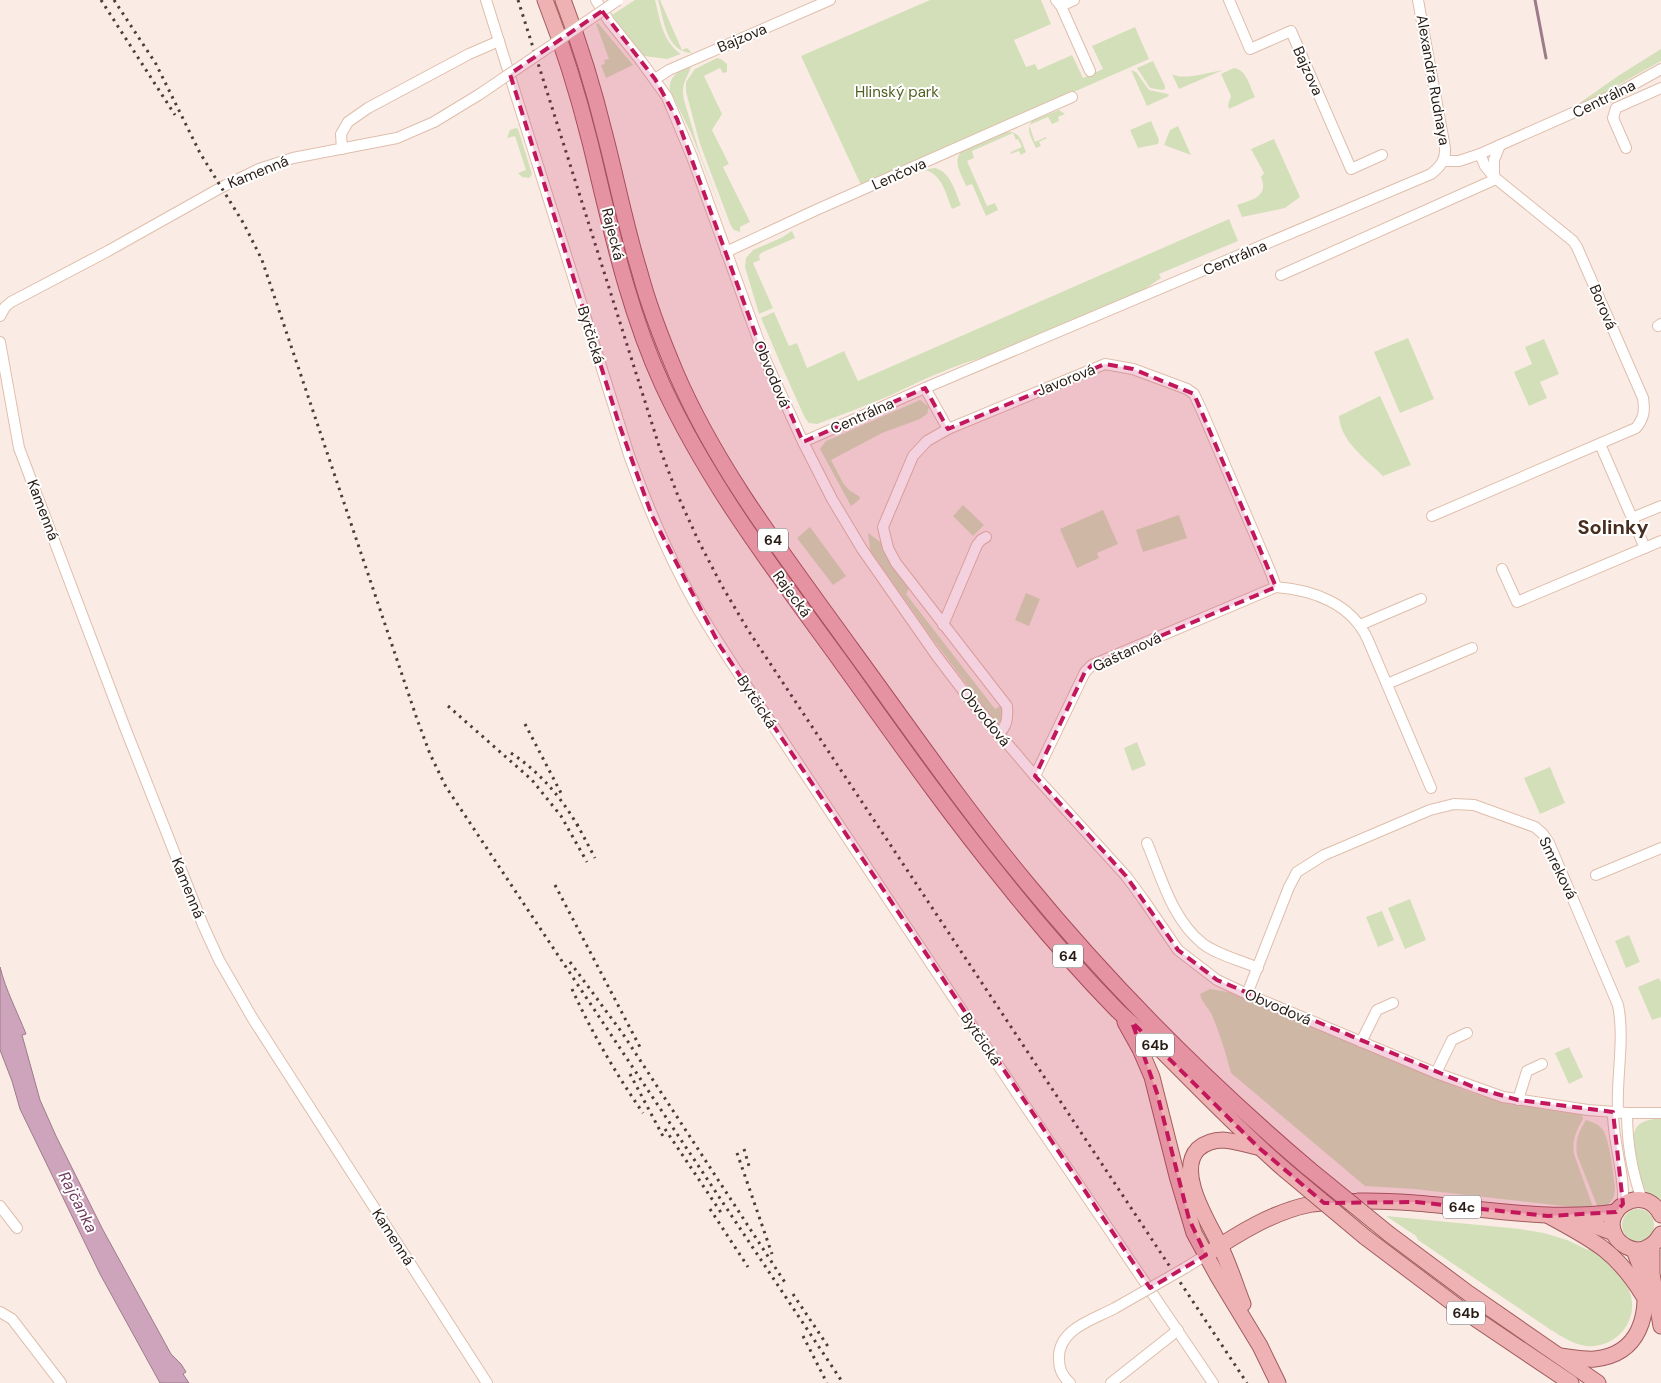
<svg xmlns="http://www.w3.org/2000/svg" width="1661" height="1383" font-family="'DM Sans',sans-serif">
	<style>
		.green { fill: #d3dfb9 }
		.water { fill: #cea4bc; stroke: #9c7b8a }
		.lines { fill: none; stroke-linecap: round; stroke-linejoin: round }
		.stream { stroke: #9c7b8a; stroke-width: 3 }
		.street-casing { stroke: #dfbeab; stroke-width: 12 }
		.primary-casing { stroke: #a25c5d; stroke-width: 17 }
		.street { stroke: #fff; stroke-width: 10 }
		.primary { stroke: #eeb2b5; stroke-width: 15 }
		.rail { stroke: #4a3e37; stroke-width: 3; stroke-dasharray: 2.5 5; stroke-linecap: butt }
		.street-bridge-casing { stroke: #dfbeab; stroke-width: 12; stroke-linecap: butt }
		.primary-bridge-casing { stroke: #a25c5d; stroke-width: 17; stroke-linecap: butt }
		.street-bridge { stroke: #fff; stroke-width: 10 }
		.primary-bridge { stroke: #eeb2b5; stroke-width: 15 }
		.marked { fill: #c2185b; fill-opacity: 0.2; stroke: #c2185b; stroke-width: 4; stroke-dasharray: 10 6; stroke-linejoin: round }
		.labels { text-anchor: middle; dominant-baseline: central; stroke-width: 4; stroke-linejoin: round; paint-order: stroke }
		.shield { fill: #fff; stroke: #68605b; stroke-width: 1 }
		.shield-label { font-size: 14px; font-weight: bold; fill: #281c15 }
		.street-label { font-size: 15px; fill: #281c15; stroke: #fff }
		.park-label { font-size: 15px; fill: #515f21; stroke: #fff }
		.water-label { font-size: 16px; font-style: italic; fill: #713b5e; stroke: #fff }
		.district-label { font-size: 20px; font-weight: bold; fill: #482e1e; stroke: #fff }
	</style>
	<rect width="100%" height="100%" fill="#faece5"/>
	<g class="green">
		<path d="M635,0H655C660,20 663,42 681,54L667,59L644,56L612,15Z"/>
		<path d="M658,0H660L682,50L687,48L692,53C666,52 664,20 658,0Z"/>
		<polygon points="930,0 1041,0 1051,24 1014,40 1026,67 1035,64 1038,70 1072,55 1083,78 1103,69 1092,46 1135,27 1149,59 861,185 801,56"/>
		<polygon points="598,23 633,65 606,78 601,65 605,64 604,60 609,59 596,24"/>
		<polygon points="1661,49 1661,61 1613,88 1582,104 1581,102 1618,76"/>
		<polygon points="717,58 721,59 727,64 727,72 723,73 720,68 704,76 722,114 712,130 729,164 723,167 750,222 740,227 740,232 734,230 731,226 700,144 686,92 686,82 695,69"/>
		<polygon points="1153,61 1165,86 1165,89 1162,90 1150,88 1137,68"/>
		<path d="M691,66C687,81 681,81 684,100L700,154L729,230L691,133L670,91C668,76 679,71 691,66Z"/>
		<path d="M1234,68C1247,70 1250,87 1255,97L1229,109L1228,105L1231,96L1221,74Z"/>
		<polygon points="1131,70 1136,72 1149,90 1168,94 1169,96 1147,106"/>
		<path d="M1223,70L1179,89L1172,74C1183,81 1210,72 1223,70Z"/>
		<path d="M1059,110L1065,114L1058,117L1059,121L1052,124L1048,117L1029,125L1035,142L1046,137L1047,138L1039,142L1041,146L1036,148C1032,139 1025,129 1032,121Z"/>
		<polygon points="1151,121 1159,140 1158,144 1138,148 1130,130"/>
		<polygon points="1178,126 1191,155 1164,145 1170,130"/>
		<polygon points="516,128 518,129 532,174 529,178 522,177 518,173 526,170 515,136 507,138 510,130"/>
		<path d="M1008,132C1020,131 1022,143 1026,152L1021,155L1019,151L1010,154L1011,152L1022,147L1018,139L1016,140L1013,133L972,151L974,158L967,161L987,206L995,203L998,210L986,216L972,184L966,186C962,175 952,162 961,152Z"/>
		<path d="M1274,139L1300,197L1285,208L1242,217L1237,205C1252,200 1269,197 1261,177L1264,173L1251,149Z"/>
		<path d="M935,168C951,172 955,192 961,205L952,209C946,195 942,173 924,170Z"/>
		<path d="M1229,219L1238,241L1159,274L1161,278L1139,293L992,355C955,364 923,380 889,396C865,406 841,415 817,424L809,423L805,418L782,367L761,318L774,312L789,346L797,343L807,368L844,351L858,381Z"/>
		<polygon points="792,231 795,238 761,253 759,256 760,260 753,263 773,308 759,314 745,267 746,258 753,250 781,238"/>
		<polygon points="1408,338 1434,399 1400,413 1374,352"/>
		<polygon points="1544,339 1559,374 1540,382 1547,398 1529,406 1514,372 1532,364 1525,347"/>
		<path d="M1380,396L1411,465L1383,476C1366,459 1340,441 1339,416Z"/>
		<polygon points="920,400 929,407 927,414 920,419 882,433 831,460 843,483 849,490 860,497 859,500 851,506 820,449 826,441 831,439"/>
		<polygon points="963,505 984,525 973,536 953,516"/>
		<polygon points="1103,510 1118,544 1097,553 1099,558 1077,568 1060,529"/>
		<polygon points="1179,515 1187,538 1143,552 1136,530"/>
		<polygon points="810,527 846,576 833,585 797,538"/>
		<polygon points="868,533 883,544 908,584 909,588 906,594 995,709 1002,705 1003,708 1002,720 997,725 932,638 870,550"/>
		<polygon points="1026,593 1040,599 1029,626 1015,620"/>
		<polygon points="1137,742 1146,765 1132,771 1124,748"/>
		<polygon points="1550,767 1565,803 1540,814 1524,778"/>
		<polygon points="1410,899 1426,940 1405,949 1388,908"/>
		<polygon points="1382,911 1394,940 1378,947 1366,917"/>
		<polygon points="1629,935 1640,962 1626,968 1615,941"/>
		<polygon points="1659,978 1661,982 1661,1017 1652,1020 1638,987"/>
		<path d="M1210,989L1228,992L1467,1091C1505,1104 1543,1109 1582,1115L1583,1119C1576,1131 1572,1140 1574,1154L1593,1207L1589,1209L1414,1189L1365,1186L1231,1073C1226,1054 1220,1034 1212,1015C1208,1007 1202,1003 1200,994Z"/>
		<polygon points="1569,1047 1583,1077 1569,1084 1555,1053"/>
		<path d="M1661,1118V1204C1655,1199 1648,1195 1644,1188C1640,1180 1639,1170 1637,1162C1632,1135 1628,1121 1661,1118Z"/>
		<path d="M1586,1120C1592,1122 1599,1124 1603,1130C1610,1142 1613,1172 1615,1186C1615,1200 1611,1205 1598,1208L1577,1155C1575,1140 1578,1133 1586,1120Z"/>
		<circle cx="1638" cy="1225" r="16"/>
		<path d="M1386,1216L1520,1229L1544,1233L1567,1240L1588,1250L1590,1247C1605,1259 1621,1271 1629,1290C1641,1319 1617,1349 1586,1346C1574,1344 1562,1337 1551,1330L1418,1240L1416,1236Z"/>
	</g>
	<path class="water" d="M0,967C6,991 17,1011 26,1034L22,1035L40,1100L56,1136L103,1230L171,1354L181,1364L186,1372L183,1374L189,1383H160L100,1274L20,1109L12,1081L0,1050Z"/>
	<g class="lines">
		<polyline class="stream" points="1535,0 1546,58"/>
		<g class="street-casing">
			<g id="street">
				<path d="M486,0L629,455C648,508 670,560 698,609C717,642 739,674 760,706L1026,1107L1213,1383"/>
				<polyline points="596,0 609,21 641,61 667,97 692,157 766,361 803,442 832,499 862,549 936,655 971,701 1035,776 1126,876 1143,899 1178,950 1217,980 1247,994 1436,1073 1503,1097 1588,1110 1627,1113 1661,1113"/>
				<polyline points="1056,0 1061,6 1090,71"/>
				<polyline points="1229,0 1250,49 1291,31 1351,169 1382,155"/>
				<polyline points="1061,6 1074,0"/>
				<polyline points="655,79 669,70 830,0"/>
				<polyline points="1626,148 1613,118 1616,108 1661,88"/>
				<polyline points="342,149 341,134 348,122 368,108 469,54 499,41"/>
				<polyline points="1444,161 1459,161 1480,154 1620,92 1661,69"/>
				<polyline points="1494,177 1494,160 1500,145"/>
				<polyline points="726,252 816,210 1072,97"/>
				<polyline points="1281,275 1496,179"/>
				<polyline points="0,316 5,307 11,302 108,251 222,187 259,169 293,158 397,138 434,122 480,94"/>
				<polyline points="1658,326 1661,324"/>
				<polyline points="0,342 19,448 124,725 203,925 219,960 253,1019 487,1383"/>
				<polyline points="925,388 948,429"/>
				<path d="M803,442L925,388L1431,174C1440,167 1446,160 1445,148L1418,0"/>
				<polyline points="1600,444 1645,548"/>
				<path d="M1432,516L1636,428C1644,418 1645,411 1643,398L1577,247L1573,241L1494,177L1485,166L1480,154"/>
				<polyline points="1632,518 1661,506"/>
				<polyline points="1502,569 1517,602 1661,541"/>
				<polyline points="943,625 977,545 981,540 986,537"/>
				<polyline points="1360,625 1421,599"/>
				<polyline points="1387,684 1472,648"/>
				<path d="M998,734C1007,727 1008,718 1007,706L896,563L888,548L883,527L913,456L927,441L948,429L1105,364L1133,369L1187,389L1194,394L1202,411L1271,573L1276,587"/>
				<path d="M1035,776L1085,672L1092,665L1276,587C1314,590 1352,604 1368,640L1431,788"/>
				<path d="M1147,843C1161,876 1172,919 1202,943C1217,955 1240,960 1258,968"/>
				<polyline points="1596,875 1661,848"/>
				<path d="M1247,994L1289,887L1297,872L1324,855L1336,850L1430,810L1454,804L1474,805L1535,827L1543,834L1549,843L1618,1005C1625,1040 1616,1077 1618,1113"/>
				<polyline points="1361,1042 1377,1010 1393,1003"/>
				<polyline points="1436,1073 1452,1040 1467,1033"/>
				<polyline points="1518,1100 1527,1071 1542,1064"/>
				<path d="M1613,1112C1613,1144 1625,1173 1623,1204"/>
				<path d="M1627,1113C1627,1143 1632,1172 1642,1200"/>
				<polyline points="0,1206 17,1228"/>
				<polyline points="1185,1268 1206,1255"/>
				<polyline points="0,1312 12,1319 61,1383"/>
				<path d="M1070,1383C1063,1377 1059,1369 1059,1360C1057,1329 1093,1320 1115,1308"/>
				<polyline points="1111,1383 1178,1330"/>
			</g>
		</g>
		<g class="primary-casing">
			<g id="primary">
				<path d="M545,0C563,46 578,94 590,142C610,224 627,308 663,386C709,485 775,571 839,659C893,734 946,810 1004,881C1039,925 1077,969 1116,1009C1131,1024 1148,1037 1163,1052C1203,1092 1242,1133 1285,1170"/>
				<path d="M563,0C580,44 594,90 605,135C617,181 626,228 640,273C649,307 662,340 676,373C719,473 788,560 851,648C908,726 963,806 1025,881C1110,985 1206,1081 1308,1168"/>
				<polyline points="1125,1022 1140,1049 1152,1077 1177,1176 1194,1233 1217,1275 1260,1346 1278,1383"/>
				<path d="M1661,1215C1644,1181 1597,1210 1617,1239C1622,1245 1629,1249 1637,1250C1648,1250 1656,1243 1661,1234"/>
				<path d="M1549,1216C1593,1240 1616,1251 1643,1295"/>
				<polyline points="1573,1221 1595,1226 1614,1233"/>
				<polyline points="1389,1234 1468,1293 1598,1383"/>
				<polyline points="1365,1237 1458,1307 1571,1383"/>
				<polyline points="1652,1245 1652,1274 1661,1326"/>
				<path d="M1206,1255C1237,1234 1274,1211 1312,1204C1327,1202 1342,1201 1357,1201C1444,1199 1530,1224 1616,1212"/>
				<path d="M1243,1304C1235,1284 1229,1263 1219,1244C1208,1221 1176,1172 1198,1149C1205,1143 1214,1140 1223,1140C1234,1141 1246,1144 1257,1147"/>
				<path d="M1560,1356C1571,1357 1584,1360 1595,1359C1640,1354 1650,1315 1643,1275C1641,1267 1637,1258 1634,1250"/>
			</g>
		</g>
		<use href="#street" class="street"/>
		<use href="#primary" class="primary"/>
		<g class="rail">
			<polyline points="101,0 175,115"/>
			<polyline points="114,0 156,64 200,153 244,224 262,260 417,719 430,754 446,787 843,1383"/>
			<polyline points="518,0 660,449 678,496 699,542 722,586 748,630 1247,1383"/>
			<polyline points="448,706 532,780 561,816 587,862"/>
			<polyline points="525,724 561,793"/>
			<path d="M511,753C540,772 563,799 580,830"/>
			<polyline points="577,824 595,858"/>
			<polyline points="555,885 641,1049"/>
			<polyline points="570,962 623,1034 786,1284"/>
			<path d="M572,989C592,1033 616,1074 643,1113"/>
			<polyline points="630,1074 665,1140"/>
			<polyline points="665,1129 722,1214"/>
			<polyline points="744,1149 749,1166"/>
			<polyline points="737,1153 772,1254"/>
			<polyline points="710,1209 748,1267"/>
			<polyline points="793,1294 829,1348"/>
			<polyline points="803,1336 827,1383"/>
		</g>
		<g class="street-bridge-casing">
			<g id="street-bridge">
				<polyline points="480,94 618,0"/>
				<polyline points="1115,1308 1185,1268"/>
			</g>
		</g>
		<g class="primary-bridge-casing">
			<g id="primary-bridge">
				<polyline points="1308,1168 1389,1234"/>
				<polyline points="1285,1170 1365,1237"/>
			</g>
		</g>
		<use href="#street-bridge" class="street-bridge"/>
		<use href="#primary-bridge" class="primary-bridge"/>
	</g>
	<path class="marked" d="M602,11L655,79L677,119L755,333L803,442L925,388L948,429L1105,364L1133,369L1194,394L1276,587L1092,665L1085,672L1035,776L1126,876L1178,950L1217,980L1476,1088L1518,1100L1613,1112L1623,1204L1616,1212L1548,1216L1416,1202L1324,1203L1258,1147L1132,1022L1157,1093L1189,1219L1206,1255L1150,1288L720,646L652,516L619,424L510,74Z"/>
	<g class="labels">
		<g class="shield">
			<rect x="758" y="528.5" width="30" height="23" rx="4"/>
			<rect x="1053" y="944.5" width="30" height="23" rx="4"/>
			<rect x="1136" y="1033.5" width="38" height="23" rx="4"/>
			<rect x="1443" y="1195.5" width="38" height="23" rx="4"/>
			<rect x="1447" y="1301.5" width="38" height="23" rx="4"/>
		</g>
		<g class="shield-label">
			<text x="773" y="540">64</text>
			<text x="1068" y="956">64</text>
			<text x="1155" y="1045">64b</text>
			<text x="1462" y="1207">64c</text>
			<text x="1466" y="1313">64b</text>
		</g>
		<g class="street-label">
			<text transform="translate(742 38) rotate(-23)">Bajzova</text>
			<text transform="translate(1308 71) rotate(66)">Bajzova</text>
			<text transform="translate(1433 80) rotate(80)">Alexandra Rudnaya</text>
			<text transform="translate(1604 99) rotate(-26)">Centrálna</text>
			<text transform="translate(258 172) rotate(-22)">Kamenná</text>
			<text transform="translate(899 174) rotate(-24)">Lenčova</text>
			<text transform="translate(613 234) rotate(76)">Rajecká</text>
			<text transform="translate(1235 258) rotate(-23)">Centrálna</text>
			<text transform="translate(1603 307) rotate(67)">Borová</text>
			<text transform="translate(591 335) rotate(73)">Bytčická</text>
			<text transform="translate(772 374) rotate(67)">Obvodová</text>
			<text transform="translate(1066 380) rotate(-22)">Javorová</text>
			<text transform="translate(862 416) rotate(-24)">Centrálna</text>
			<text transform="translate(43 510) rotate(69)">Kamenná</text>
			<text transform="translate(792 594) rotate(54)">Rajecká</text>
			<text transform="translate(1127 652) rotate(-25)">Gaštanová</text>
			<text transform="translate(757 702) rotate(57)">Bytčická</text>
			<text transform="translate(985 717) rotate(51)">Obvodová</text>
			<text transform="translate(1558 868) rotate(64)">Smreková</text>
			<text transform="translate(188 888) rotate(68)">Kamenná</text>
			<text transform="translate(1278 1007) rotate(23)">Obvodová</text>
			<text transform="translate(981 1039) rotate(56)">Bytčická</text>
			<text transform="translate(393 1237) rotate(57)">Kamenná</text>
		</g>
		<g class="park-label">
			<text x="897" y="92">Hlinský park</text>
		</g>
		<g class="water-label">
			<text transform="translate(78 1202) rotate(63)">Rajčanka</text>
		</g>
		<g class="district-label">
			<text x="1613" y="527">Solinky</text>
		</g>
	</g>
</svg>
